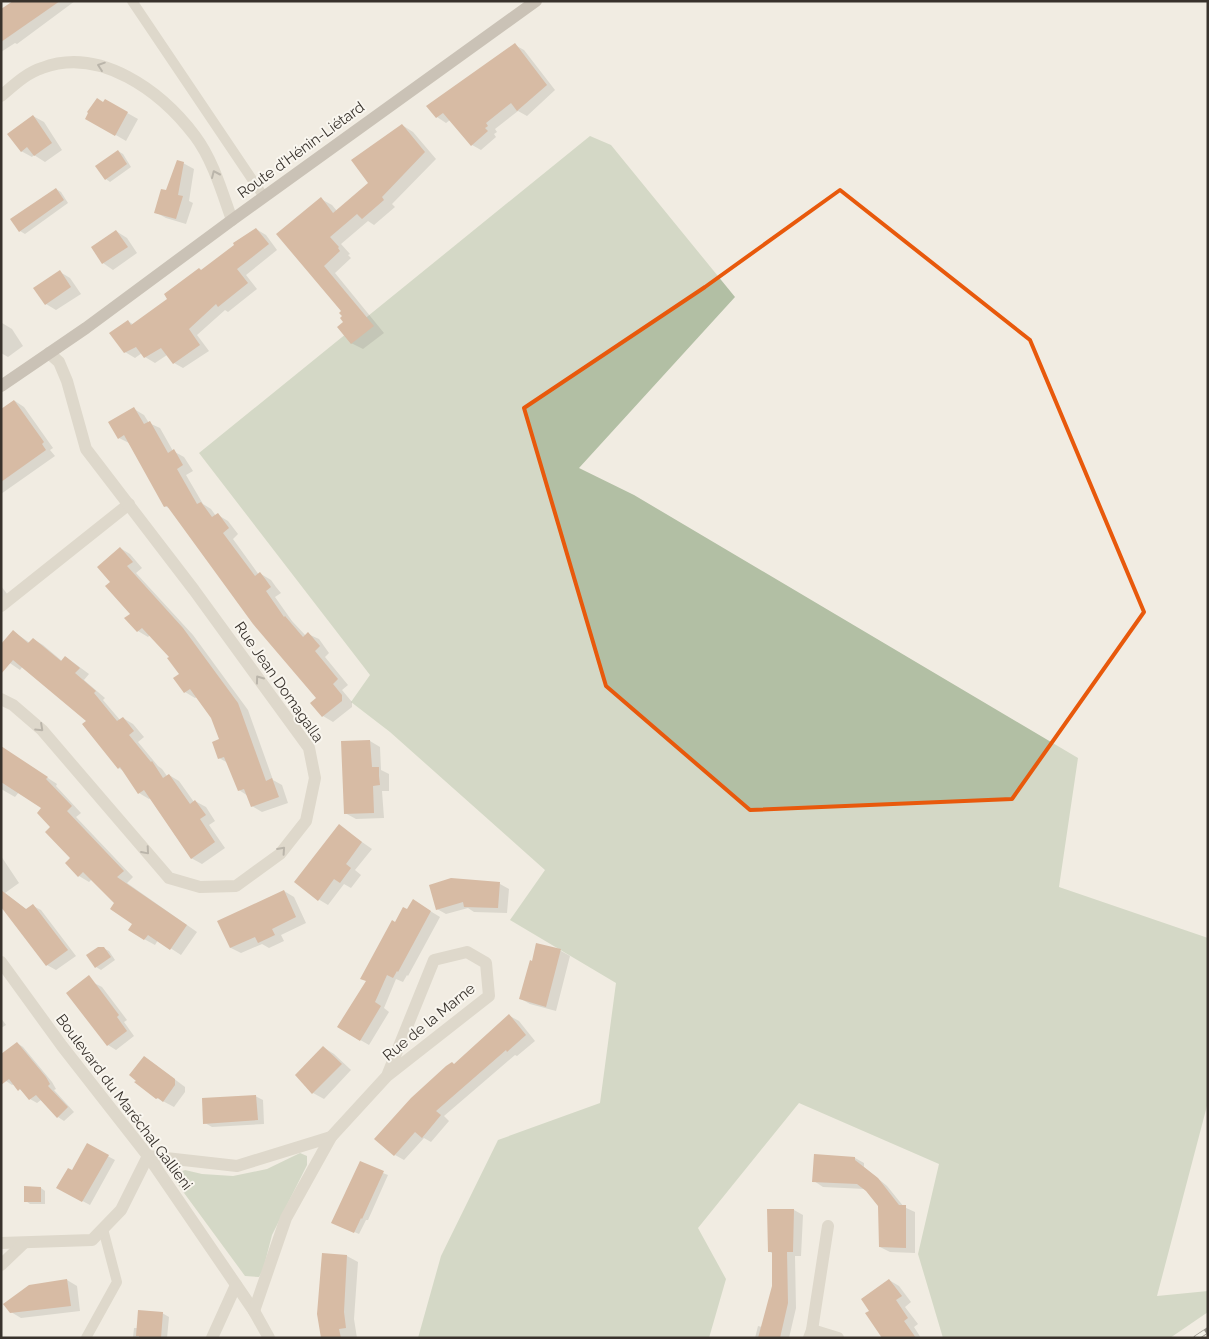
<svg xmlns="http://www.w3.org/2000/svg" width="1209" height="1339" font-family="Raleway,sans-serif">
	<style>
		.green { fill: #b2bfa4 }
		.shadow { fill: #0003 }
		.building { fill: #b87e5a }
		.lines { fill: none; stroke-linecap: round; stroke-linejoin: round }
		.lane { stroke: #c8beaf; stroke-width: 10 }
		.street { stroke: #c8beaf; stroke-width: 12 }
		.secondary { stroke: #9c8e81; stroke-width: 12 }
		.rail-casing { stroke: #38322c; stroke-width: 5.5 }
		.rail { stroke: #f9f6ef; stroke-width: 4; stroke-dasharray: 11; stroke-linecap: butt }
		.oneway { stroke: #797167 }
		.marked { fill: none; stroke: #e8590c; stroke-width: 4; stroke-linejoin: round }
		.labels { text-anchor: middle; dominant-baseline: central; stroke-width: 4; stroke-linejoin: round; paint-order: stroke }
		.street-label { font-size: 15px; fill: #38322c; stroke: #f9f6ef }
	</style>
	<rect width="100%" height="100%" fill="#f1ece2"/>
	<g class="green">
		<polygon points="590,136 611,145 735,297 579,468 634,495 1078,758 1059,887 1208,938 1208,1102 1157,1296 1208,1291 1208,1312 1170,1338 943,1338 918,1254 939,1164 799,1103 698,1228 726,1279 709,1338 418,1338 441,1256 498,1140 600,1103 616,983 510,920 545,870 390,732 351,702 370,675 199,453"/>
		<polygon points="300,1153 307,1156 307,1165 272,1235 263,1270 259,1277 245,1276 176,1182 177,1173 185,1170 202,1174 233,1176 267,1169"/>
	</g>
	<g class="shadow">
		<polygon points="16,1 75,1 17,44 15,43 1,52 1,11"/>
		<polygon points="515,45 524,50 555,90 527,116 518,111 495,129 497,132 494,134 496,137 481,150 472,145 450,120 446,123 437,117 428,106"/>
		<polygon points="106,101 138,119 126,141 87,118"/>
		<polygon points="33,116 44,122 62,150 45,162 34,155 32,157 21,151"/>
		<polygon points="402,125 413,132 436,159 392,204 395,207 374,225 368,221 341,244 350,254 348,255 351,258 335,273 384,333 363,349 351,343 344,322 343,312 278,234 321,199 332,205 337,211 370,183"/>
		<polygon points="118,151 123,154 131,167 110,182 106,179"/>
		<polygon points="183,163 194,169 189,201 193,203 186,224 166,218 155,212"/>
		<polygon points="56,189 61,192 68,203 25,234 20,231 12,219"/>
		<polygon points="256,229 266,235 277,250 246,275 257,289 228,312 225,310 197,335 209,351 183,368 174,363 167,355 155,363 145,357 142,353 135,358 125,352 128,321 134,325 169,299"/>
		<polygon points="116,231 127,238 137,253 113,270 103,263 92,248"/>
		<polygon points="60,272 70,278 81,294 56,310 46,304 35,288"/>
		<polygon points="2,323 12,329 23,346 8,357 1,353"/>
		<polygon points="15,401 24,407 53,448 50,450 55,456 1,494 1,432"/>
		<polygon points="134,409 144,415 149,423 160,428 173,451 184,457 193,471 186,475 203,504 211,509 216,516 218,515 228,521 238,534 233,539 259,575 261,574 271,580 276,587 281,593 275,597 292,621 306,636 308,634 319,639 329,653 325,657 348,685 342,690 352,702 352,707 333,722 323,716 312,703 317,698 172,510 165,506 129,443 119,438"/>
		<polygon points="120,548 130,554 142,568 136,573 193,635 248,710 273,780 282,785 288,803 262,812 252,806 248,796 239,790 228,763 219,758 220,740 212,717 197,697 195,698 185,692 175,678 181,674 171,657 150,635 148,637 138,631 132,614 112,582"/>
		<polygon points="1,586 8,595 1,601"/>
		<polygon points="14,632 30,643 33,639 43,645 62,661 66,657 89,674 84,680 105,698 103,700 120,720 123,718 133,724 144,737 138,742 158,766 162,769 167,776 169,775 179,781 194,802 195,801 206,807 215,821 209,825 225,848 202,864 191,858 151,798 149,799 139,793 125,772 119,768 83,725 88,721 23,666 20,670 1,657"/>
		<polygon points="370,741 380,747 381,770 389,774 389,791 382,791 384,818 356,819 345,813 342,742"/>
		<polygon points="1,747 57,784 56,786 81,813 76,817 133,877 127,883 197,932 181,955 158,940 155,945 144,939 134,924 92,879 89,882 79,876 72,858 52,827 43,808 19,792 15,797 1,789"/>
		<polygon points="339,826 372,849 355,870 361,875 351,888 344,884 328,905 318,899"/>
		<polygon points="1,856 19,883 5,893 27,910 33,906 41,910 76,956 56,970 47,965 1,903"/>
		<polygon points="451,880 500,884 509,889 507,913 474,912 468,908 446,914 437,909"/>
		<polygon points="284,891 294,897 306,923 281,935 284,941 269,948 262,944 241,953 231,948 219,922"/>
		<polygon points="422,906 440,917 408,976 407,975 403,982 396,979 384,1008 389,1012 369,1045 338,1027 367,981 395,923 407,911"/>
		<polygon points="537,945 561,951 570,956 556,1011 530,1004 521,999 533,962"/>
		<polygon points="103,948 109,951 115,960 101,970 96,967"/>
		<polygon points="94,983 102,987 127,1020 124,1022 134,1036 116,1050 108,1045 72,999"/>
		<polygon points="510,1016 519,1021 535,1041 517,1056 515,1055 444,1116 449,1121 431,1142 424,1138 404,1160 395,1155 454,1065"/>
		<polygon points="1,1018 6,1025 1,1028"/>
		<polygon points="17,1043 23,1047 52,1082 56,1089 54,1090 74,1112 64,1121 58,1117 41,1100 37,1103 30,1099 15,1084 12,1085 6,1081 1,1075"/>
		<polygon points="323,1047 334,1054 351,1070 324,1099 313,1093 296,1075"/>
		<polygon points="145,1057 185,1087 185,1092 174,1107 157,1098"/>
		<polygon points="255,1096 263,1100 264,1124 212,1127 205,1123"/>
		<polygon points="87,1145 115,1160 90,1205 58,1188 72,1172"/>
		<polygon points="855,1158 864,1163 864,1167 887,1186 904,1207 915,1212 915,1253 890,1252 880,1247 880,1205 865,1189 823,1187 814,1181"/>
		<polygon points="383,1173 388,1175 368,1220 366,1220 359,1234 338,1225"/>
		<polygon points="41,1188 45,1191 45,1204 30,1204 26,1201"/>
		<polygon points="769,1210 794,1210 803,1215 801,1256 795,1256 796,1308 789,1338 755,1338 758,1326 762,1327 773,1286 773,1254 769,1251"/>
		<polygon points="323,1254 347,1256 358,1262 354,1319 357,1338 322,1338"/>
		<polygon points="67,1280 77,1286 80,1311 21,1318 11,1312"/>
		<polygon points="889,1280 899,1286 911,1302 905,1307 918,1324 914,1327 921,1338 884,1338 871,1311"/>
		<polygon points="162,1313 169,1317 167,1338 133,1338 134,1328 138,1328"/>
	</g>
	<g class="building">
		<polygon points="13,1 60,1 1,42 1,9"/>
		<polygon points="515,43 547,85 517,111 511,103 486,123 488,126 485,128 488,131 471,146 443,113 436,118 426,106"/>
		<polygon points="97,98 103,102 105,99 128,112 115,136 85,119 88,113 87,112"/>
		<polygon points="33,115 52,143 34,156 27,147 21,152 7,134"/>
		<polygon points="402,124 425,152 382,197 384,200 362,219 357,214 330,237 339,247 338,248 340,251 324,266 374,326 351,344 337,327 343,322 340,318 342,316 339,313 341,311 276,234 321,197 333,213 368,183 351,160"/>
		<polygon points="118,150 127,164 105,180 95,166"/>
		<polygon points="177,160 184,162 178,195 183,196 176,219 154,213 161,189 166,190"/>
		<polygon points="56,188 64,200 19,232 10,219"/>
		<polygon points="256,228 269,244 237,269 248,283 218,307 216,304 189,329 200,345 173,364 161,348 144,358 136,347 124,353 109,333 128,320 131,325 167,299 164,294 199,268 201,270 234,245 233,243"/>
		<polygon points="116,230 128,247 102,264 91,247"/>
		<polygon points="60,270 71,287 45,305 33,288"/>
		<polygon points="14,400 44,442 42,444 46,450 1,482 1,409"/>
		<polygon points="134,407 144,424 150,421 168,453 174,449 183,465 177,469 197,504 201,502 212,517 218,513 229,528 223,533 255,576 260,572 266,580 271,587 266,591 284,617 285,616 303,637 308,632 320,646 315,651 338,679 333,684 342,695 342,701 322,717 310,703 316,698 253,624 167,506 164,507 124,435 118,439 108,422"/>
		<polygon points="120,547 133,562 127,566 183,628 238,703 266,781 272,778 279,797 251,807 244,789 238,791 224,757 218,759 212,742 219,739 211,718 190,689 184,693 173,678 179,674 167,658 169,657 142,628 137,632 124,618 130,614 105,586 110,582 97,567"/>
		<polygon points="13,630 28,643 33,638 61,661 65,656 80,668 75,673 96,691 94,693 117,721 123,717 134,731 129,735 151,762 152,761 163,778 169,774 190,804 195,800 206,815 200,819 215,842 191,859 144,790 138,794 120,767 118,769 82,724 86,721 13,660 1,674 1,644"/>
		<polygon points="370,740 372,767 379,767 379,776 380,785 373,786 374,813 344,814 341,741"/>
		<polygon points="1,746 48,777 46,779 72,806 67,811 124,871 117,877 187,925 170,950 148,935 144,940 128,930 132,924 110,909 114,903 83,872 78,877 65,863 70,858 45,832 50,827 37,813 41,808 1,782"/>
		<polygon points="339,824 362,842 346,864 351,868 340,883 334,879 318,901 294,882"/>
		<polygon points="451,878 500,882 498,908 464,907 463,902 436,910 429,885"/>
		<polygon points="1,890 26,909 33,904 68,950 46,966 1,907"/>
		<polygon points="284,890 296,917 272,929 275,935 258,943 255,937 230,948 217,921"/>
		<polygon points="413,899 431,911 398,972 397,971 393,978 387,975 375,1002 381,1006 360,1041 337,1027 366,981 360,979 392,920 395,922 403,907 407,909"/>
		<polygon points="536,943 561,949 546,1007 519,999 530,960 532,961"/>
		<polygon points="98,947 104,947 111,957 95,968 86,955"/>
		<polygon points="89,975 119,1015 117,1017 127,1031 107,1046 66,993"/>
		<polygon points="509,1014 526,1035 507,1052 506,1050 436,1111 441,1115 422,1138 415,1132 394,1156 374,1139 411,1098 446,1066 452,1062 454,1064"/>
		<polygon points="17,1042 46,1077 50,1084 48,1086 68,1107 57,1118 36,1095 29,1100 20,1089 18,1091 9,1079 1,1085 1,1054"/>
		<polygon points="323,1046 342,1064 312,1094 295,1075"/>
		<polygon points="144,1056 175,1079 175,1085 163,1102 158,1098 156,1099 134,1082 136,1081 129,1075"/>
		<polygon points="256,1095 258,1120 203,1124 202,1098"/>
		<polygon points="87,1143 109,1155 82,1202 56,1188 68,1168 72,1170"/>
		<polygon points="814,1154 855,1157 855,1160 878,1178 899,1205 906,1205 906,1248 879,1247 878,1206 866,1191 857,1184 812,1182"/>
		<polygon points="360,1161 384,1171 362,1219 361,1218 354,1233 331,1223"/>
		<polygon points="24,1186 41,1187 41,1202 24,1202"/>
		<polygon points="767,1209 794,1209 793,1252 787,1252 788,1303 780,1338 758,1338 772,1286 772,1252 768,1252"/>
		<polygon points="322,1253 347,1255 344,1312 346,1328 339,1329 341,1338 321,1338 317,1314"/>
		<polygon points="67,1279 71,1306 10,1313 3,1304 29,1285"/>
		<polygon points="889,1279 902,1296 896,1300 908,1318 904,1321 916,1338 882,1338 865,1313 869,1311 861,1299"/>
		<polygon points="138,1310 163,1312 161,1338 139,1338 139,1336 136,1336"/>
	</g>
	<g class="lines">
		<g class="lane">
			<polyline points="132,1 264,197"/>
			<polyline points="86,1338 117,1282 103,1229"/>
		</g>
		<g class="street">
			<path d="M1,96C13,86 26,73 42,68C100,46 161,91 195,136C213,160 222,192 232,220"/>
			<polyline points="1,606 129,504"/>
			<polyline points="1,699 13,705 42,730 169,878 200,887 236,886 280,854 306,821 315,778 309,748 194,590 86,449 67,381 59,362 49,353"/>
			<polyline points="1,962 62,1046 148,1156 254,1311 269,1338"/>
			<polyline points="1,1243 92,1240 121,1210 148,1156 237,1166 331,1137"/>
			<polyline points="1,1265 24,1243"/>
			<polyline points="254,1311 286,1218 331,1137 387,1076 489,996 486,963 467,952 434,960 387,1076"/>
			<polyline points="812,1330 838,1338"/>
			<polyline points="212,1338 236,1285"/>
			<polyline points="809,1338 812,1330 828,1226"/>
		</g>
		<polyline class="secondary" points="1,386 86,328 232,220 536,1"/>
		<g class="rail-casing">
			<polyline id="rail" points="1196,1338 1208,1330"/>
		</g>
		<use href="#rail" class="rail"/>
	</g>
	<defs><path id="oneway-chevron" d="M-2-3.5L2.5 0L-2 3.5" fill="none" stroke-width="1.6" stroke-linecap="round" stroke-linejoin="round" transform="scale(1.25)"/></defs>
	<g class="oneway">
		<use href="#oneway-chevron" transform="translate(101 66) rotate(-161)"/>
		<use href="#oneway-chevron" transform="translate(215 174) rotate(-114)"/>
		<use href="#oneway-chevron" transform="translate(259 679) rotate(-126)"/>
		<use href="#oneway-chevron" transform="translate(40 728) rotate(43)"/>
		<use href="#oneway-chevron" transform="translate(282 850) rotate(-48)"/>
		<use href="#oneway-chevron" transform="translate(146 851) rotate(49)"/>
	</g>
	<path d="M0 0H1209V1339H0ZM840,190L1030,340L1144,612L1012,799L750,810L606,686L524,408L705,287Z" fill="#f1ece2" fill-opacity=".55" fill-rule="evenodd"/>
	<path class="marked" d="M840,190L1030,340L1144,612L1012,799L750,810L606,686L524,408L705,287Z"/>
	<g class="labels">
		<g class="street-label">
			<text transform="translate(301 150) rotate(-36)">Route d'Hénin-Liétard</text>
			<text transform="translate(279 682) rotate(55)">Rue Jean Domagalla</text>
			<text transform="translate(429 1022) rotate(-39)">Rue de la Marne</text>
			<text transform="translate(124 1102) rotate(53)">Boulevard du Maréchal Gallieni</text>
		</g>
	</g>
	<rect width="1209" height="1339" fill="none" stroke="#38322c" stroke-width="5"/>
</svg>
